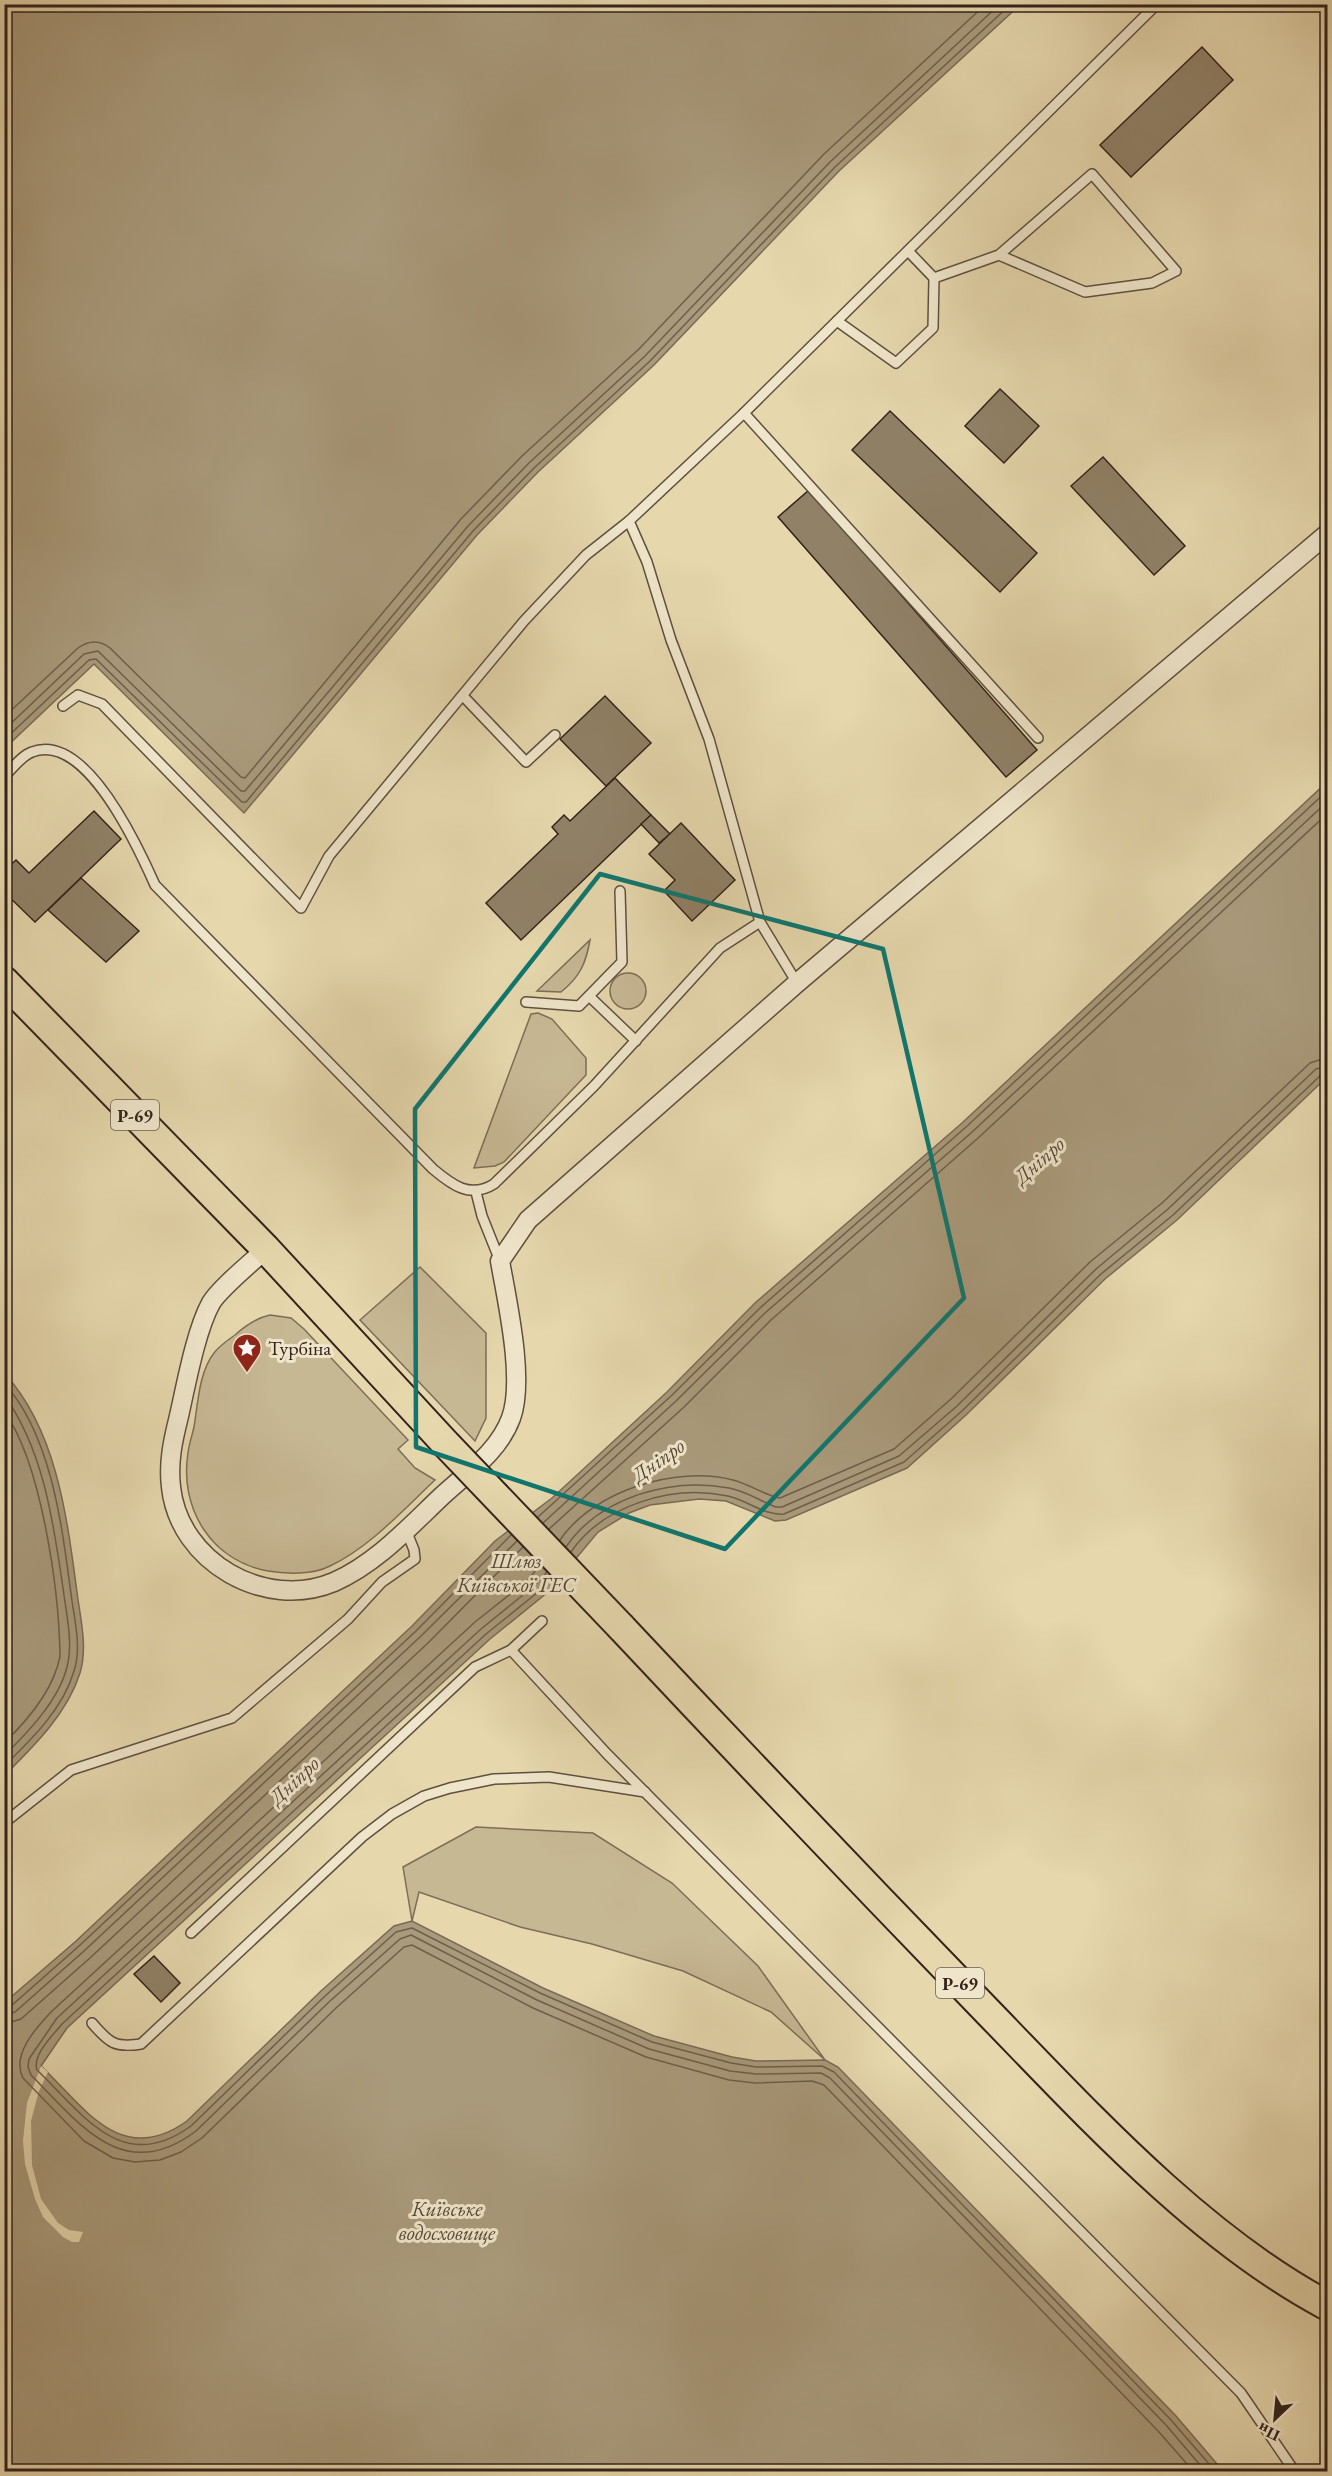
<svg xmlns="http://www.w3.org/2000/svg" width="1332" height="2476" font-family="'EB Garamond',serif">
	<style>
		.green { fill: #c7b894; stroke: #7c6e58; stroke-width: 1.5 }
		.water { fill: #a99a7b; stroke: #796a55; stroke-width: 1.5 }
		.pier { fill: #e6d7ad }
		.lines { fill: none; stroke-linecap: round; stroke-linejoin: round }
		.shore { stroke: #6e5e4b; stroke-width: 1.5 }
		.building { fill: #908167; stroke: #32231b; stroke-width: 1.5 }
		.lane-casing { stroke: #5f5040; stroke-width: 12 }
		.street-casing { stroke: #5f5040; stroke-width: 21 }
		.primary-casing { stroke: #32231b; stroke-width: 32 }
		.lane { stroke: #efe5ca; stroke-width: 9 }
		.street { stroke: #efe5ca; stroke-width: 18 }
		.primary { stroke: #e6d7ad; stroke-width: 28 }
		.primary-bridge-casing { stroke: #32231b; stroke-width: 32; stroke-linecap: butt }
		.primary-bridge { stroke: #e6d7ad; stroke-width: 28 }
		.marked { fill: none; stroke: #0f766e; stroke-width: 4.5; stroke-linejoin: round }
		.labels { text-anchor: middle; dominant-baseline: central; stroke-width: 6; stroke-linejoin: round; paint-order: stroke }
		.shield { fill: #efe5ca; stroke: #6b5d50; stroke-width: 1.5 }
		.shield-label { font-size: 18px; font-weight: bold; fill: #32231b }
		.poi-label { font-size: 20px; fill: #32231b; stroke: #efe5ca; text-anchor: start }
		.water-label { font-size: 21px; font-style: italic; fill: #564738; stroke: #efe5ca }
	</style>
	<rect width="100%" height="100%" fill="#e6d7ad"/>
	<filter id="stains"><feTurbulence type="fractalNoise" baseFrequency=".00333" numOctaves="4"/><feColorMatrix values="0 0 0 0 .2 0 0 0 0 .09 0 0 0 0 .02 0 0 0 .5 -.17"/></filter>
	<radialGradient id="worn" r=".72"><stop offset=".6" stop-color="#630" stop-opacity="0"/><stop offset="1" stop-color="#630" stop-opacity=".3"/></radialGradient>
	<g class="green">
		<path d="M590,940C586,963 580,977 561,992L537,991Z"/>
		<circle cx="628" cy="991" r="18"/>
		<polygon points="538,1013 552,1019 586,1058 586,1075 504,1162 495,1166 474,1168 531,1014"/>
		<polygon points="420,1267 486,1333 486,1418 475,1441 360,1320"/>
		<path d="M270,1315L291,1318L304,1329L408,1440L398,1449L415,1468L435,1480C403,1510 370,1547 330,1566C313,1575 286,1574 268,1571C212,1561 179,1509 188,1453C189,1444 192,1436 194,1427C198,1403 199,1372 214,1353C219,1346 228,1340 235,1335C245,1326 256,1318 270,1315Z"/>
		<polygon points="476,1827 593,1833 672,1883 758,1966 825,2060 771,2012 683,1971 592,1944 520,1927 419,1892 412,1921 403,1867"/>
	</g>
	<g class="water">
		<polygon points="5,4 1020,4 1020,5 839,171 654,365 538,472 477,535 244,813 94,664 5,748"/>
		<path d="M1327,782V1077L1177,1220L1105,1279L966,1415L907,1468L786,1520L775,1521L726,1501L699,1499L650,1505L629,1513L598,1532L548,1592L490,1639L67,2028L41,2066C85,2108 121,2168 187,2121L321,1991L394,1926L412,1921L543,1988L654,2036L732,2057L756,2061L825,2060L838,2067L1176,2416L1223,2471H5L4,2003L75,1942L412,1626L495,1541L552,1498L667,1392L755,1303L962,1123Z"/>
		<path d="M5,1374C57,1431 67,1518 77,1592C80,1617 88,1647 80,1673C67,1714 34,1746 5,1775Z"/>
	</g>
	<polygon class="pier" points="41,2066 48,2072 39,2091 31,2121 32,2165 41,2199 58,2223 69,2230 83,2232 79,2242 72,2242 63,2237 43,2217 35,2199 25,2164 23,2141 27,2103"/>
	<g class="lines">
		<g class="shore">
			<path d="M4,717L78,648C89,640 100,640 110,648L241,777L245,778L461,519L522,456L639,349L823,155L986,4"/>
			<polyline points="4,730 84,654 98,651 241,791 245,791 468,526 529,463 645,356 830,162 1000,4"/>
			<polyline points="4,740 89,660 96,659 242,802 246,802 473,531 534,468 650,361 835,167 1011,4"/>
			<path d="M4,1383C52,1436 62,1527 71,1594C74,1618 82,1647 74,1671C63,1709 32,1739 4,1766"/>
			<path d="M4,1395C45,1452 54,1527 64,1595C67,1618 73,1644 67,1667C59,1700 28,1732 4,1756"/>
			<path d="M4,1411C42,1464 59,1591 60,1656C54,1689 28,1720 4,1743"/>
			<polyline points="538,1517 671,1396 760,1308 966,1127 1328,790"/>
			<polyline points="543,1523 676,1401 765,1313 971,1133 1328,801"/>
			<polyline points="549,1529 683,1408 771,1320 977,1139 1328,813"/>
			<path d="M560,1540C593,1491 676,1465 733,1480C749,1484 764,1495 780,1498L894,1449L951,1399L1090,1262L1162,1203L1310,1063L1328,1057"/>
			<path d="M566,1547C600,1497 671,1477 729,1488C746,1491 760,1501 776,1507H782L899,1456L957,1406L1096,1269L1168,1209L1316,1069L1328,1066"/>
			<path d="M571,1552C603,1505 673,1484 728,1496C747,1500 765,1516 784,1514L904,1462L962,1411L1101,1274L1173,1215L1321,1075L1328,1073"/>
			<path d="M540,1565L528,1580L475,1622L51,2012C36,2028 11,2055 23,2078L84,2141L113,2158L135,2162L160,2160L181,2152L202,2138L336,2008L404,1947L412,1945L533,2008L646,2057L729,2080L755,2083L812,2081L824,2085L1159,2432L1194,2472"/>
			<path d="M547,1572L534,1586L481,1629L57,2018L29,2059L28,2067L31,2075C80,2124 123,2186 196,2131L330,2001L400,1939L411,1935L537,2000L649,2049L730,2071L756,2074L821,2073L830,2078L1166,2425L1206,2472"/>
			<path d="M552,1577L538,1592L486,1634L62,2024C53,2035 32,2055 37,2070C84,2115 122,2176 191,2126L325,1996L396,1932L412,1928L540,1993L652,2042L731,2063L756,2067L822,2066L834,2072L1171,2420L1216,2472"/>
			<polyline points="4,2008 11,2006 79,1946 416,1631 511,1535"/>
			<polyline points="4,2015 15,2012 84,1951 421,1636 517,1541"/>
			<polyline points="4,2024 21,2019 90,1958 428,1643 523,1547"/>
		</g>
	</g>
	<g class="building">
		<polygon points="1202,47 1233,80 1131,177 1100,145"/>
		<polygon points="1000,389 1039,426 1004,463 965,426"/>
		<polygon points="890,411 1037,553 1000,592 852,450"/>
		<polygon points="1103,457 1185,546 1154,575 1071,486"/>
		<polygon points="809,490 1037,750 1006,777 778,517"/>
		<polygon points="605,696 651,743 606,786 560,739"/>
		<polygon points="615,778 651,815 521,940 486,903 558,834 552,827 564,815 570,821"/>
		<polygon points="94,811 121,839 35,922 4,892 4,871 16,860 29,873"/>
		<polygon points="651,815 670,834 659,843 641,824"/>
		<polygon points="681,823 735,880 692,921 664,891 675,880 649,854"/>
		<polygon points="81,878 139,931 106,962 48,910"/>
		<polygon points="154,1956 180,1983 161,2002 134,1974"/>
	</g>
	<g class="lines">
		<g class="lane-casing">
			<g id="lane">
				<polyline points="934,278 999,255 1092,174 1176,271 1152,283 1085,292 999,255"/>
				<polyline points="837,321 896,363 933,328 934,278 908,251"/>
				<polyline points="744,413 1038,738"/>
				<polyline points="464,697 526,762 555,735"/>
				<polyline points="63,706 78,695 102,704 301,908 329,856 524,621 586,555 629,521"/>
				<path d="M4,777C12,769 21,756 32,752C86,731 139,849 155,885L433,1169C452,1185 470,1199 494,1184L594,1086L720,948L760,922"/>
				<polyline points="797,983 760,922 709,739 671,640 647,562 629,521 744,413 1157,4"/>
				<polyline points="589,996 636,1041"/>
				<polyline points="526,1002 579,1006 622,962 620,891"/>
				<polyline points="476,1192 482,1216 500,1261"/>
				<polyline points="511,1650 608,1755 1241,2393 1295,2472"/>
				<polyline points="4,1823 71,1770 232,1718 348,1619 382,1582 415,1559 414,1550 406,1530"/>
				<polyline points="191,1933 475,1667 511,1650 542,1621"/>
				<path d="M92,2023C109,2043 115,2048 141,2044L362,1837L392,1814L424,1796L450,1788L494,1779L549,1777L645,1792"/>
			</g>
		</g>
		<g class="street-casing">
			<path id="street" d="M266,1249C252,1262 219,1289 211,1303C196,1330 186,1385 179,1416C173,1440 168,1462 171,1487C179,1562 265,1611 334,1582C377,1563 410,1526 443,1495C468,1472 499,1451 511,1418C525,1380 507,1301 500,1261L528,1220L797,983L1328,533"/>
		</g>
		<g class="primary-casing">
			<g id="primary">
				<polyline points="4,981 266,1249 446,1444"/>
				<path d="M621,1627C743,1757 865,1885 989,2013C1088,2115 1201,2239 1328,2306"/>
			</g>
		</g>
		<use href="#lane" class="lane"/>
		<use href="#street" class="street"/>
		<use href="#primary" class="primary"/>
		<g class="primary-bridge-casing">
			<polyline id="primary-bridge" points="446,1444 621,1627"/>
		</g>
		<use href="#primary-bridge" class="primary-bridge"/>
	</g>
	<path class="marked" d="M600,874L883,949L964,1298L725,1549L416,1447L415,1109Z"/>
	<defs>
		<g id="sight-pin" transform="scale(1.5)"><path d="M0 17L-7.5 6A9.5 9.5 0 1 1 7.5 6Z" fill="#8f2418" stroke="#efe5ca"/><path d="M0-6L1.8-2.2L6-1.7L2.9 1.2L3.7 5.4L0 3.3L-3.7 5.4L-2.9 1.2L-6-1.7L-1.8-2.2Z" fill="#fff"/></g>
	</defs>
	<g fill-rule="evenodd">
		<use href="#sight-pin" x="247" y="1348"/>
	</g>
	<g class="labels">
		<g class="shield">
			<rect x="111" y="1100" width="48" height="30" rx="4.5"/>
			<rect x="936" y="1968" width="48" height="30" rx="4.5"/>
		</g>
		<g class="shield-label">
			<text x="135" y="1115">Р-69</text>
			<text x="960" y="1983">Р-69</text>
		</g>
		<g class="poi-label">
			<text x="268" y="1348">Турбіна</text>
		</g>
		<g class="water-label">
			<text transform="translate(1039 1160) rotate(-41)">Дніпро</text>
			<text transform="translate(658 1460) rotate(-35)">Дніпро</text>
			<text x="516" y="1560">Шлюз<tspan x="516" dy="24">Київської ГЕС</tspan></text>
			<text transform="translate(294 1780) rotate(-43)">Дніпро</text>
			<text x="447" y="2208">Київське<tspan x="447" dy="24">водосховище</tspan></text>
		</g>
	</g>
	<rect width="1332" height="2476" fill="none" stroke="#e6d7ad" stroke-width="24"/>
	<rect x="6" y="6" width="1320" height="2464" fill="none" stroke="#32231b" stroke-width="3"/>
	<rect x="12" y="12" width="1308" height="2452" fill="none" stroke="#32231b" stroke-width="1.5"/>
	<g transform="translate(1275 2419) rotate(206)" stroke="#efe5ca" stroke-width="4.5" paint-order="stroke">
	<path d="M0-4.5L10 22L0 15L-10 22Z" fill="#32231b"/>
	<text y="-9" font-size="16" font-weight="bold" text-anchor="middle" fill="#32231b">Пн</text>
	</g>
	<rect width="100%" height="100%" filter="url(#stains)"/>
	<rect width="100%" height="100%" fill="url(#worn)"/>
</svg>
